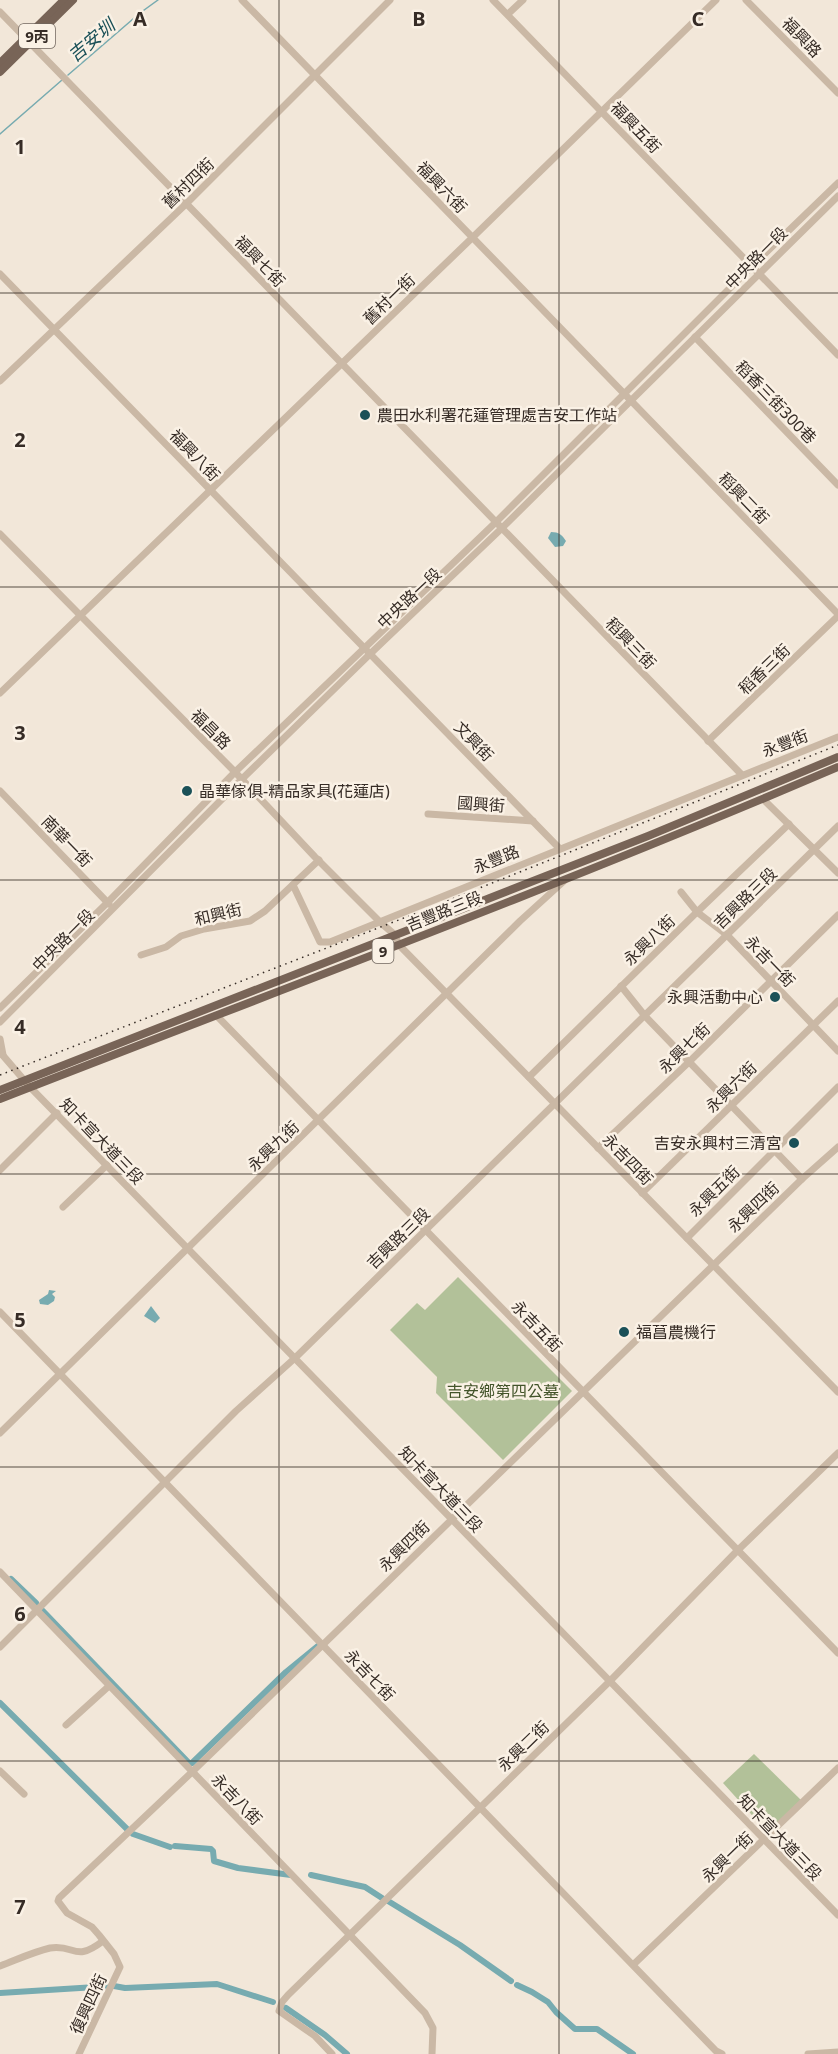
<svg xmlns="http://www.w3.org/2000/svg" width="838" height="2054" font-family="'Noto Sans','Noto Sans TC',sans-serif">
	<style>
		.green { fill: #b2c199 }
		.water { fill: #77abb0 }
		.lines { fill: none; stroke-linecap: round; stroke-linejoin: round }
		.stream { stroke: #77abb0; stroke-width: 1.5 }
		.canal { stroke: #77abb0; stroke-width: 6 }
		.minor { stroke: #cab8a5; stroke-width: 7 }
		.major { stroke: #786457; stroke-width: 8 }
		.rail { stroke: #362c26; stroke-width: 1.5; stroke-dasharray: 1.5 4.5; stroke-linecap: butt }
		.grid { fill: none; stroke: #362c26; stroke-width: 1.5; stroke-opacity: 0.55 }
		.poi-dot { fill: #1b5158; stroke: #faf1e5; stroke-width: 2 }
		.labels { text-anchor: middle; dominant-baseline: central; stroke-width: 5; stroke-linejoin: round; paint-order: stroke }
		.shield { fill: #faf1e5; stroke: #71675f; stroke-width: 1.5 }
		.shield-label { font-size: 15px; font-weight: bold; fill: #362c26 }
		.street-label { font-size: 16px; fill: #362c26; stroke: #faf1e5 }
		.poi-label { font-size: 16px; fill: #362c26; stroke: #faf1e5; text-anchor: start }
		.park-label { font-size: 16px; fill: #43542a; stroke: #faf1e5 }
		.water-label { font-size: 18px; font-style: italic; fill: #1b5158; stroke: #faf1e5 }
		.grid-label { font-size: 20px; text-anchor: middle; font-weight: bold; fill: #362c26; stroke: #faf1e5; stroke-width: 5; stroke-linejoin: round; paint-order: stroke }
	</style>
	<rect width="100%" height="100%" fill="#f2e7d9"/>
	<g class="green">
		<polygon points="458,1277 572,1391 503,1460 436,1393 437,1377 390,1330 417,1303 425,1310"/>
		<polygon points="754,1754 802,1801 768,1833 723,1783"/>
	</g>
	<g class="water">
		<path d="M551,532C559,532 562,535 566,541L563,546L555,547L548,538Z"/>
		<polygon points="49,1290 56,1291 52,1294 55,1297 54,1301 48,1305 40,1304 39,1300 48,1294"/>
		<polygon points="151,1306 160,1318 155,1323 144,1316"/>
	</g>
	<g class="lines">
		<g class="stream">
			<polyline points="68,75 140,13 158,0"/>
			<polyline points="0,134 62,80"/>
		</g>
		<g class="canal">
			<polyline points="11,1579 36,1603"/>
			<polyline points="43,1611 189,1763 192,1763 286,1672 319,1645"/>
			<polyline points="0,1703 128,1830"/>
			<polyline points="133,1834 170,1847"/>
			<polyline points="175,1846 211,1849 213,1851 214,1861 238,1868 291,1875"/>
			<polyline points="311,1875 365,1887 382,1898"/>
			<polyline points="388,1901 460,1945 511,1981"/>
			<polyline points="517,1985 532,1992 548,2002 556,2012 575,2029 597,2029 633,2054"/>
			<polyline points="114,1986 125,1988 217,1984 273,2002"/>
			<polyline points="0,1993 112,1986"/>
			<polyline points="286,2008 325,2035 347,2054"/>
		</g>
		<g class="minor">
			<polyline points="242,0 838,614"/>
			<polyline points="493,0 838,355"/>
			<polyline points="746,0 838,93"/>
			<polyline points="0,12 742,775"/>
			<polyline points="508,14 523,0"/>
			<polyline points="0,274 559,848"/>
			<polyline points="695,337 838,485"/>
			<polyline points="0,381 186,204 390,0"/>
			<polyline points="0,534 235,772 315,857 380,922 395,935 399,945 838,1392"/>
			<polyline points="0,693 472,238 716,0"/>
			<polyline points="708,741 838,616"/>
			<polyline points="0,791 109,904"/>
			<polyline points="763,799 838,873"/>
			<polyline points="428,814 533,821"/>
			<polyline points="293,885 320,942 330,942 838,737"/>
			<polyline points="681,892 697,912 727,935 838,1051"/>
			<polyline points="141,955 166,947 181,936 204,929 250,921 265,911 319,860"/>
			<polyline points="621,986 645,1016 802,1179"/>
			<polyline points="0,1008 108,902 235,772 495,523 752,266 838,183"/>
			<polyline points="217,1016 838,1653"/>
			<polyline points="0,1022 242,779 370,654 501,529 838,196"/>
			<polyline points="0,1039 3,1055"/>
			<polyline points="0,1052 30,1087 838,1915"/>
			<polyline points="529,1077 697,912 789,824"/>
			<polyline points="598,1148 689,1062 838,915"/>
			<polyline points="0,1170 57,1113"/>
			<polyline points="642,1193 838,1001"/>
			<polyline points="63,1207 107,1165"/>
			<polyline points="687,1238 838,1087"/>
			<polyline points="0,1312 716,2051 722,2054"/>
			<polyline points="0,1433 520,921 564,881"/>
			<polyline points="0,1572 425,2013 433,2028 432,2054"/>
			<polyline points="0,1647 236,1411 295,1358 838,826"/>
			<polyline points="66,1725 109,1686"/>
			<polyline points="0,1771 24,1794"/>
			<polyline points="634,1964 838,1768"/>
			<path d="M0,1966C16,1960 33,1952 50,1948C76,1944 74,1963 103,1941"/>
			<polyline points="79,2054 120,1967 114,1954 99,1935 92,1927 67,1913 58,1901 59,1898 192,1772 802,1179 838,1147"/>
			<polyline points="332,2054 315,2036 279,2011 282,2002 288,1995 610,1681 737,1551 838,1453"/>
			<polyline points="808,2054 838,2052"/>
		</g>
		<g class="major">
			<polyline points="0,63 64,0"/>
			<polyline points="0,72 73,0"/>
			<polyline points="0,1090 648,836 838,757"/>
			<path d="M0,1099C280,990 562,885 838,767"/>
		</g>
		<polyline class="rail" points="0,1075 427,909 838,745"/>
	</g>
	<path class="grid" d="M279,0V2054M559,0V2054M0,293H838M0,587H838M0,880H838M0,1174H838M0,1467H838M0,1761H838"/>
	<g class="poi-dot">
		<circle cx="365" cy="415" r="6"/>
		<circle cx="187" cy="791" r="6"/>
		<circle cx="775" cy="997" r="6"/>
		<circle cx="794" cy="1143" r="6"/>
		<circle cx="624" cy="1332" r="6"/>
	</g>
	<g class="labels">
		<g class="shield">
			<rect x="19" y="24" width="36" height="24" rx="4.5"/>
			<rect x="372.5" y="939" width="21" height="24" rx="4.5"/>
		</g>
		<g class="shield-label">
			<text x="37" y="36">9丙</text>
			<text x="383" y="951">9</text>
		</g>
		<g class="street-label">
			<text transform="translate(802 37) rotate(46)">福興路</text>
			<text transform="translate(636 127) rotate(46)">福興五街</text>
			<text transform="translate(188 183) rotate(-44)">舊村四街</text>
			<text transform="translate(442 187) rotate(46)">福興六街</text>
			<text transform="translate(756 258) rotate(-45)">中央路一段</text>
			<text transform="translate(260 261) rotate(46)">福興七街</text>
			<text transform="translate(389 299) rotate(-44)">舊村一街</text>
			<text transform="translate(776 402) rotate(46)">稻香三街300巷</text>
			<text transform="translate(195 455) rotate(46)">福興八街</text>
			<text transform="translate(744 498) rotate(46)">稻興二街</text>
			<text transform="translate(409 598) rotate(-43)">中央路一段</text>
			<text transform="translate(631 643) rotate(46)">稻興三街</text>
			<text transform="translate(764 669) rotate(-44)">稻香三街</text>
			<text transform="translate(211 729) rotate(45)">福昌路</text>
			<text transform="translate(474 741) rotate(46)">文興街</text>
			<text transform="translate(785 743) rotate(-21)">永豐街</text>
			<text transform="translate(481 804) rotate(4)">國興街</text>
			<text transform="translate(67 841) rotate(46)">南華一街</text>
			<text transform="translate(496 859) rotate(-22)">永豐路</text>
			<text transform="translate(745 898) rotate(-44)">吉興路三段</text>
			<text transform="translate(444 911) rotate(-22)">吉豐路三段</text>
			<text transform="translate(218 914) rotate(-13)">和興街</text>
			<text transform="translate(63 940) rotate(-45)">中央路一段</text>
			<text transform="translate(649 940) rotate(-44)">永興八街</text>
			<text transform="translate(770 961) rotate(46)">永吉一街</text>
			<text transform="translate(684 1048) rotate(-44)">永興七街</text>
			<text transform="translate(731 1087) rotate(-45)">永興六街</text>
			<text transform="translate(102 1141) rotate(46)">知卡宣大道三段</text>
			<text transform="translate(273 1146) rotate(-44)">永興九街</text>
			<text transform="translate(628 1159) rotate(46)">永吉四街</text>
			<text transform="translate(714 1191) rotate(-45)">永興五街</text>
			<text transform="translate(753 1207) rotate(-44)">永興四街</text>
			<text transform="translate(398 1238) rotate(-44)">吉興路三段</text>
			<text transform="translate(537 1326) rotate(46)">永吉五街</text>
			<text transform="translate(441 1489) rotate(46)">知卡宣大道三段</text>
			<text transform="translate(404 1546) rotate(-45)">永興四街</text>
			<text transform="translate(370 1675) rotate(46)">永吉七街</text>
			<text transform="translate(523 1746) rotate(-44)">永興二街</text>
			<text transform="translate(237 1799) rotate(46)">永吉八街</text>
			<text transform="translate(780 1837) rotate(46)">知卡宣大道三段</text>
			<text transform="translate(727 1857) rotate(-44)">永興一街</text>
			<text transform="translate(88 2004) rotate(-65)">復興四街</text>
		</g>
		<g class="poi-label">
			<text x="377" y="415">農田水利署花蓮管理處吉安工作站</text>
			<text x="199" y="791">晶華傢俱-精品家具(花蓮店)</text>
			<text x="763" y="997" text-anchor="end">永興活動中心</text>
			<text x="782" y="1143" text-anchor="end">吉安永興村三清宮</text>
			<text x="636" y="1332">福菖農機行</text>
		</g>
		<g class="park-label">
			<text x="503" y="1391">吉安鄉第四公墓</text>
		</g>
		<g class="water-label">
			<text transform="translate(91 40) rotate(-40)">吉安圳</text>
		</g>
	</g>
	<g class="grid-label">
		<text x="140" y="26">A</text>
		<text x="419" y="26">B</text>
		<text x="698" y="26">C</text>
		<text x="20" y="154">1</text>
		<text x="20" y="447">2</text>
		<text x="20" y="740">3</text>
		<text x="20" y="1034">4</text>
		<text x="20" y="1327">5</text>
		<text x="20" y="1621">6</text>
		<text x="20" y="1914">7</text>
	</g>
</svg>
